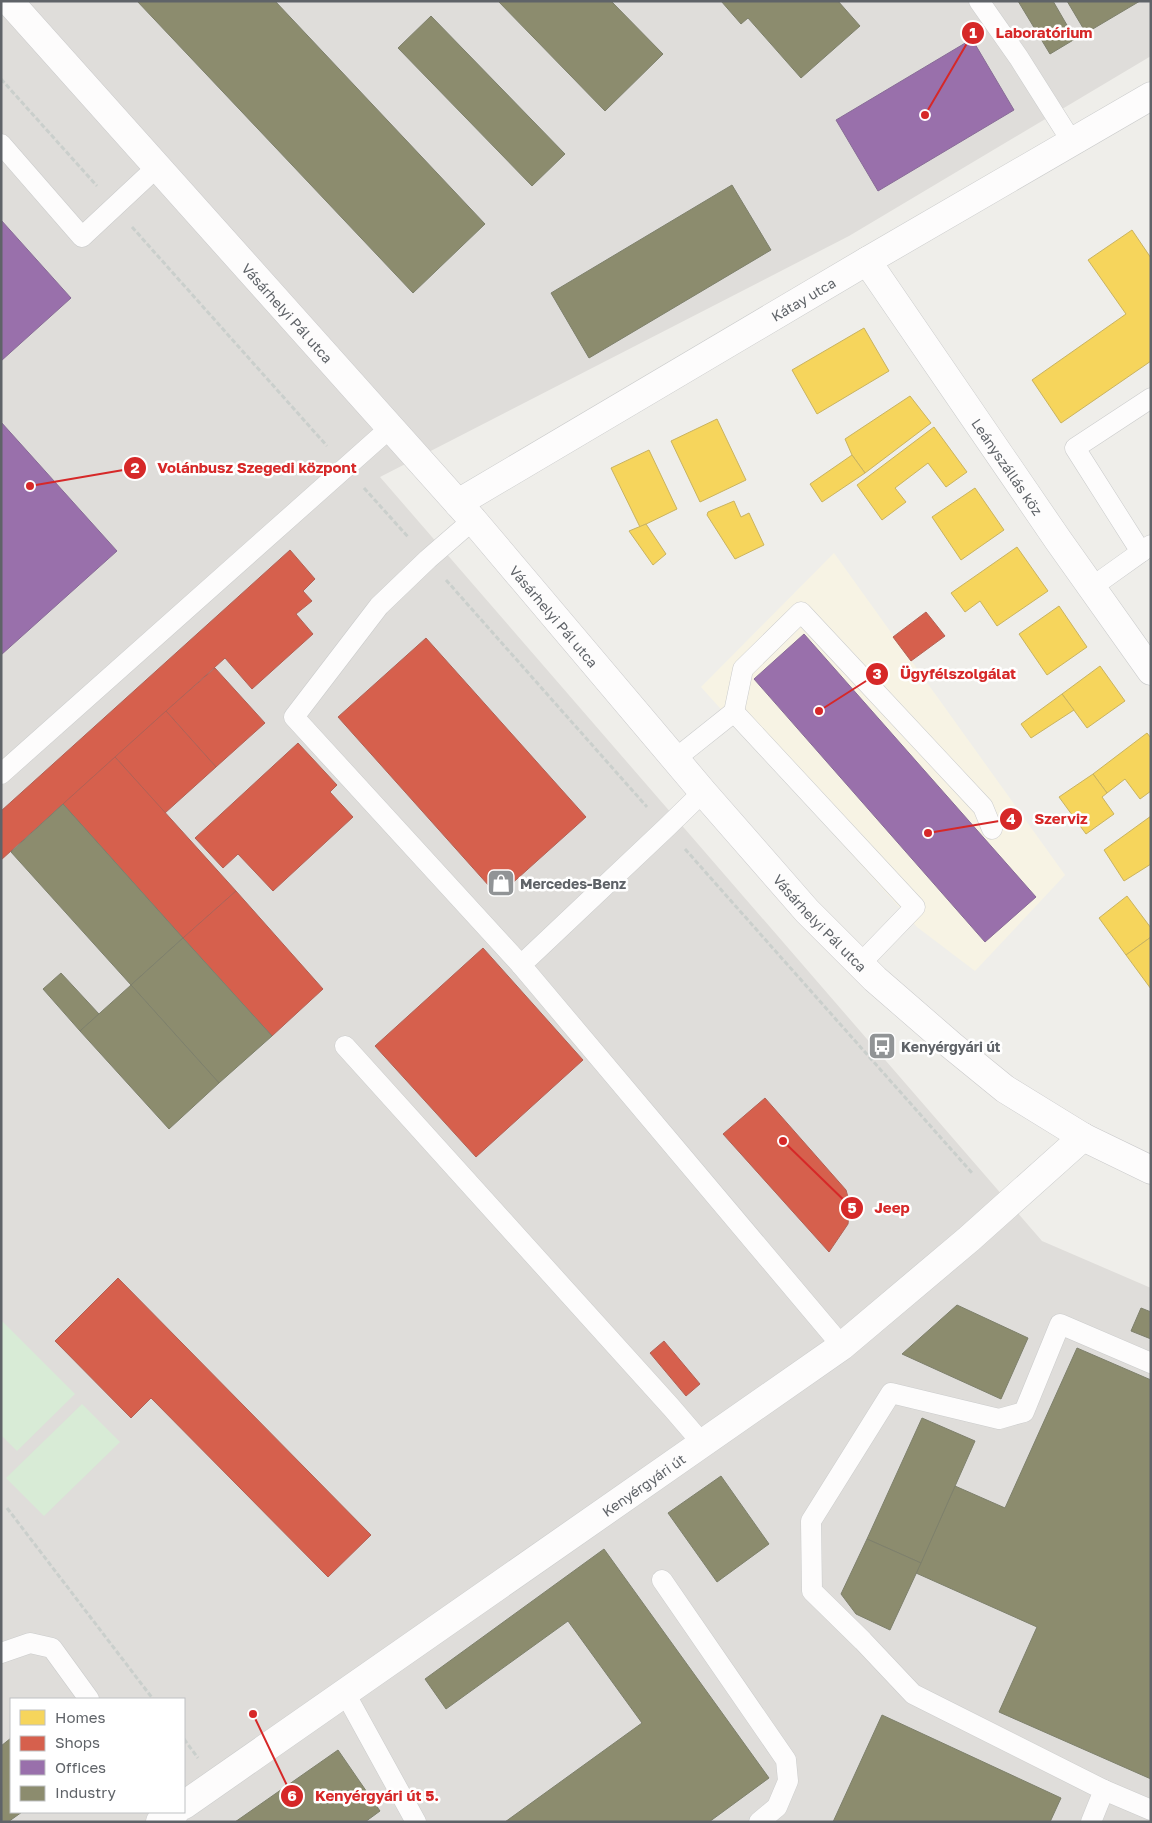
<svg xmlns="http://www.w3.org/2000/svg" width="1152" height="1823" font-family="'Golos Text',sans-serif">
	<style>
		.commercial { fill: #f7f3e4 }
		.industrial { fill: #dfddda; fill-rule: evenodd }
		.green { fill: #d8ebd6 }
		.homes { fill: #f6d55c; stroke: #c9b360 }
		.shops { fill: #d6604d; stroke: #b26155 }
		.offices { fill: #9970ab; stroke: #886c97 }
		.industry { fill: #8c8c6e; stroke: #7e806c }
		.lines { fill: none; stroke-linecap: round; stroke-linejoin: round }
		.lane-casing { stroke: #cbcccc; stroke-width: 21 }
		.street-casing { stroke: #cbcccc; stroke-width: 29 }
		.secondary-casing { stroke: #cacacb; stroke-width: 29 }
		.path { stroke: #cacfcc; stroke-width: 3; stroke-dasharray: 5 2.5; stroke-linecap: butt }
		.lane { stroke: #fdfcfc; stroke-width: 20 }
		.street { stroke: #fdfcfc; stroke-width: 28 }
		.secondary { stroke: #fdfcfc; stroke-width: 28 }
		.labels { text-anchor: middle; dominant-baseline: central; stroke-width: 5; stroke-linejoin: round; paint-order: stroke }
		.street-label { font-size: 14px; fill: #5f6368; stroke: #fff }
		.poi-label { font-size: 14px; font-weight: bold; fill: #5f6368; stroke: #fff; text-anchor: start }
		.leader { fill: none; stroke: #d62828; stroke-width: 2 }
		.callout-dot { fill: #d62828; stroke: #fff; stroke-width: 2 }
		.mark-label { font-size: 15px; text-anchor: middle; font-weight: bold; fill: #fff }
		.callout-label { font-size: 15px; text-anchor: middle; font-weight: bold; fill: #d62828; stroke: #fff; stroke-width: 5; stroke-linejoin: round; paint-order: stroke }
	</style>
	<rect width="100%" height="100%" fill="#efeeea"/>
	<polygon class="commercial" points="834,553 1065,875 975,971 917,927 701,687"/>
	<path class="industrial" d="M1,1H1151V56L849,236L380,477L1042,1241L1151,1288V1822H1ZM11,1699H184V1812H11Z"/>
	<g class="green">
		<polygon points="1,1320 75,1394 17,1451 1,1435"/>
		<polygon points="82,1404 120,1442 44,1516 6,1478"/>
	</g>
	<g class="homes">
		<polygon points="1132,230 1151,258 1151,361 1061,423 1032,380 1126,314 1088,260"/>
		<polygon points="864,328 889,371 817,414 792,370"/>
		<polygon points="910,396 931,423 865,473 852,455 845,439"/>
		<polygon points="717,419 746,480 700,502 671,441"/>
		<polygon points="934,427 967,472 946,487 928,463 895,488 906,502 882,520 857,485"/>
		<polygon points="649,450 677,509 640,527 611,468"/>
		<polygon points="852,455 865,473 822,502 810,484"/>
		<polygon points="975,488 1004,530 961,560 932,517"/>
		<polygon points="734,501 741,517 749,513 764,545 735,559 707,515 708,512"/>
		<polygon points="646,524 666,554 653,565 629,531"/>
		<polygon points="1017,547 1048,591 997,626 980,601 965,612 951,593"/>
		<polygon points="1059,606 1087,647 1047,675 1019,634"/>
		<polygon points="1100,666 1125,701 1087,728 1062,694"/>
		<polygon points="1062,694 1074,710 1031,738 1021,724"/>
		<polygon points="1147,733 1151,738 1151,791 1140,799 1125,779 1107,793 1093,774"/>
		<polygon points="1093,774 1107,793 1102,797 1114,814 1086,834 1059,797"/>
		<polygon points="1151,816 1151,864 1124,881 1104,850"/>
		<polygon points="1127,896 1151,928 1151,937 1126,955 1099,918"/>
		<polygon points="1151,937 1151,989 1126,955"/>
	</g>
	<g class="shops">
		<polygon points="290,550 315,579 303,591 312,601 296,614 313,634 252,689 225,658 1,860 1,811"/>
		<polygon points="926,612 945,636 911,661 893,637"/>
		<polygon points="426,638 586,817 498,896 338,717"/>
		<polygon points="215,668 265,723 216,767 166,711"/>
		<polygon points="166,711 216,767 165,813 115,757"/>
		<polygon points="298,743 337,785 330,792 353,817 273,891 238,854 223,868 195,838"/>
		<polygon points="115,757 236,891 183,938 63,804"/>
		<polygon points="236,891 323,989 272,1036 183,938"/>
		<polygon points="483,948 583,1060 476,1157 375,1046"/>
		<polygon points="765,1098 846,1190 850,1204 848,1224 829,1252 723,1134"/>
		<polygon points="118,1278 371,1535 328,1577 151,1398 131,1418 55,1341"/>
		<polygon points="664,1341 700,1384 686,1396 650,1353"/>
	</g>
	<g class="offices">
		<polygon points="972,39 1014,110 878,191 836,120"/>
		<polygon points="1,220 71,298 1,361"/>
		<polygon points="1,422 117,551 1,655"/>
		<polygon points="804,634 1036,897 985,942 754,679"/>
	</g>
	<g class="industry">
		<polygon points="137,1 275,1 485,224 413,293"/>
		<polygon points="498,1 611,1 663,54 605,111"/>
		<polygon points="721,1 838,1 860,26 801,78 748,18 741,24"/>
		<polygon points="1018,1 1053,1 1075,39 1050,54"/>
		<polygon points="1067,1 1140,1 1086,33"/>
		<polygon points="431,16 565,154 532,186 398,48"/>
		<polygon points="732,185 771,250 589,358 551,293"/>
		<polygon points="63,804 183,938 131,985 11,852"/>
		<polygon points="183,938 272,1036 219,1083 131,985"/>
		<polygon points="61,973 99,1014 80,1031 43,989"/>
		<polygon points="131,985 219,1083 169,1129 80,1031"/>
		<polygon points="957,1305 1028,1338 1001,1399 902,1354"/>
		<polygon points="1141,1308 1151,1312 1151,1339 1131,1331"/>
		<polygon points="1077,1348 1151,1380 1151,1779 999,1712 1037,1627 916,1573 955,1486 1005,1508"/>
		<polygon points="922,1418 975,1441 921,1563 867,1539"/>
		<polygon points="721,1476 769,1544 717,1582 668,1513"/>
		<polygon points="867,1539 921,1563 890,1630 856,1614 841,1594"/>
		<polygon points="604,1549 769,1778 709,1822 505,1822 642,1723 568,1621 446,1709 425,1679"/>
		<polygon points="882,1715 1061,1798 1050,1822 833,1822"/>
		<polygon points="11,1738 11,1812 22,1812 8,1822 2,1822 1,1746"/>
		<polygon points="338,1750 380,1811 365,1822 235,1822"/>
	</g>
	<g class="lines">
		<g class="lane-casing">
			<g id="lane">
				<polyline points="979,1 1019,58 1072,142"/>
				<polyline points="1,144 82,237 157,167"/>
				<polyline points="473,520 428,559 379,606 294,717 521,965"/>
				<polyline points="1141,552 1075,448 1151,398"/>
				<polyline points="1092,587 1151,545"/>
				<polyline points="734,712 915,907 860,964"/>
				<polyline points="675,759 734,712 743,669 801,612 983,807 992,829"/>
				<polyline points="1,774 390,428"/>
				<polyline points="703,792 666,828 521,965 842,1346"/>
				<polyline points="345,1046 671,1407 702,1443"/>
				<polyline points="662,1580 786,1760 788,1781 777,1807 759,1822"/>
				<polyline points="1,1653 30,1643 52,1648 89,1699"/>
				<polyline points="345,1693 416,1822"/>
				<polyline points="1104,1790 1151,1810"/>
				<polyline points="1091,1822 1104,1790 913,1694 863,1641 812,1591 811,1521 891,1393 999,1419 1024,1412 1060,1324 1151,1363"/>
			</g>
		</g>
		<g class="street-casing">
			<g id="street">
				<path id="s1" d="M867,261L1058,540L1151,671"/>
				<path id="s2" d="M458,503L867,261L1151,96"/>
				<path id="s3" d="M184,1805L842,1346L969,1239L1083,1137"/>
				<polyline points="160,1822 175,1812"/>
			</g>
		</g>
		<g class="secondary-casing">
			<g id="secondary">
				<path id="s4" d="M9,1L473,520L703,792L807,911L875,979L951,1045L1005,1089L1083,1137L1151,1170"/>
			</g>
		</g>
		<g class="path">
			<polyline points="1,79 97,186"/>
			<polyline points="132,227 327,446"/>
			<polyline points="364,488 409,538"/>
			<polyline points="446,580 647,807"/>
			<polyline points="685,849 973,1174"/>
			<polyline points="7,1508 153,1699"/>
			<polyline points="184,1739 198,1758"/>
		</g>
		<use href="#lane" class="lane"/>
		<use href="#street" class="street"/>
		<use href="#secondary" class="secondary"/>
	</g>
	<defs>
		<g id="shop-square" transform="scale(1.4375)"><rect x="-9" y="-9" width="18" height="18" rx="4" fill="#919496" stroke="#fff"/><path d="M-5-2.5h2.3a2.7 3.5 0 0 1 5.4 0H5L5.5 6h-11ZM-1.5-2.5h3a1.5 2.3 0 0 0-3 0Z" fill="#fff"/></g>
		<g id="bus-square" transform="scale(1.4375)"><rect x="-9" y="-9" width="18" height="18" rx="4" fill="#919496" stroke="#fff"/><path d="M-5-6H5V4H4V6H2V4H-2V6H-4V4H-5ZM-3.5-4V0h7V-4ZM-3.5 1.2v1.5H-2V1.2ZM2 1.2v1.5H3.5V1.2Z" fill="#fff"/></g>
	</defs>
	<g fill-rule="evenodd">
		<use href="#shop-square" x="501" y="883"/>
		<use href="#bus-square" x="882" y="1046"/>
	</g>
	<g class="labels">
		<g class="street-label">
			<text stroke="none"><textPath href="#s2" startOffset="401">Kátay utca</textPath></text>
			<text stroke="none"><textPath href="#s4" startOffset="418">Vásárhelyi Pál utca</textPath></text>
			<text stroke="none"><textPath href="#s1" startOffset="249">Leányszállás köz</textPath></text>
			<text stroke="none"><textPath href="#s4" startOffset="822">Vásárhelyi Pál utca</textPath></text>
			<text stroke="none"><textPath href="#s4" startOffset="1228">Vásárhelyi Pál utca</textPath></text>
			<text stroke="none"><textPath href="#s3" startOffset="560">Kenyérgyári út</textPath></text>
		</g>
		<g class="poi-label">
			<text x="520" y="883">Mercedes-Benz</text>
			<text x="901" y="1046">Kenyérgyári út</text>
		</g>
	</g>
	<path class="leader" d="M925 115L973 33M30 486L135 468M819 711L877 674M928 833L1011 819M783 1141L852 1208M253 1714L292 1796"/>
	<g class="callout-dot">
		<circle cx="925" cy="115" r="5"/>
		<circle cx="30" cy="486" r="5"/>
		<circle cx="819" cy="711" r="5"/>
		<circle cx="928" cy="833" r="5"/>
		<circle cx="783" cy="1141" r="5"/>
		<circle cx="253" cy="1714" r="5"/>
		<circle cx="973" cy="33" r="12"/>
		<circle cx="135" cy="468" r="12"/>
		<circle cx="877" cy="674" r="12"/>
		<circle cx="1011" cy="819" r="12"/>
		<circle cx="852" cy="1208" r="12"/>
		<circle cx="292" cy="1796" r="12"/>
	</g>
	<g class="mark-label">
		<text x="973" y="38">1</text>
		<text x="135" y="473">2</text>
		<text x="877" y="679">3</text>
		<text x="1011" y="824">4</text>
		<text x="852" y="1213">5</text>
		<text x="292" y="1801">6</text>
	</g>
	<g class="callout-label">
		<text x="1044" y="38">Laboratórium</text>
		<text x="257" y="473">Volánbusz Szegedi központ</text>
		<text x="958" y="679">Ügyfélszolgálat</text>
		<text x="1061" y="824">Szerviz</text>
		<text x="892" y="1213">Jeep</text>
		<text x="377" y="1801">Kenyérgyári út 5.</text>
	</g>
	<rect width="1152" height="1823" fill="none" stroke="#5f6368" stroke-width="5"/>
	<rect x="10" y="1698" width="175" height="115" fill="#ffffff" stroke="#bfc1c3"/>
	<rect x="20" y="1710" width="25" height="15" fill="#f6d55c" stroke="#bfc1c3"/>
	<text x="55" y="1723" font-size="15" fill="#5f6368">Homes</text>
	<rect x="20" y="1736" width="25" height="15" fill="#d6604d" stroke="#bfc1c3"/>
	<text x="55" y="1748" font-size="15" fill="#5f6368">Shops</text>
	<rect x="20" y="1760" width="25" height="15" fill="#9970ab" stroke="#bfc1c3"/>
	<text x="55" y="1773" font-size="15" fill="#5f6368">Offices</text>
	<rect x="20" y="1786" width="25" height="15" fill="#8c8c6e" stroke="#bfc1c3"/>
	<text x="55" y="1798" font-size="15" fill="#5f6368">Industry</text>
</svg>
